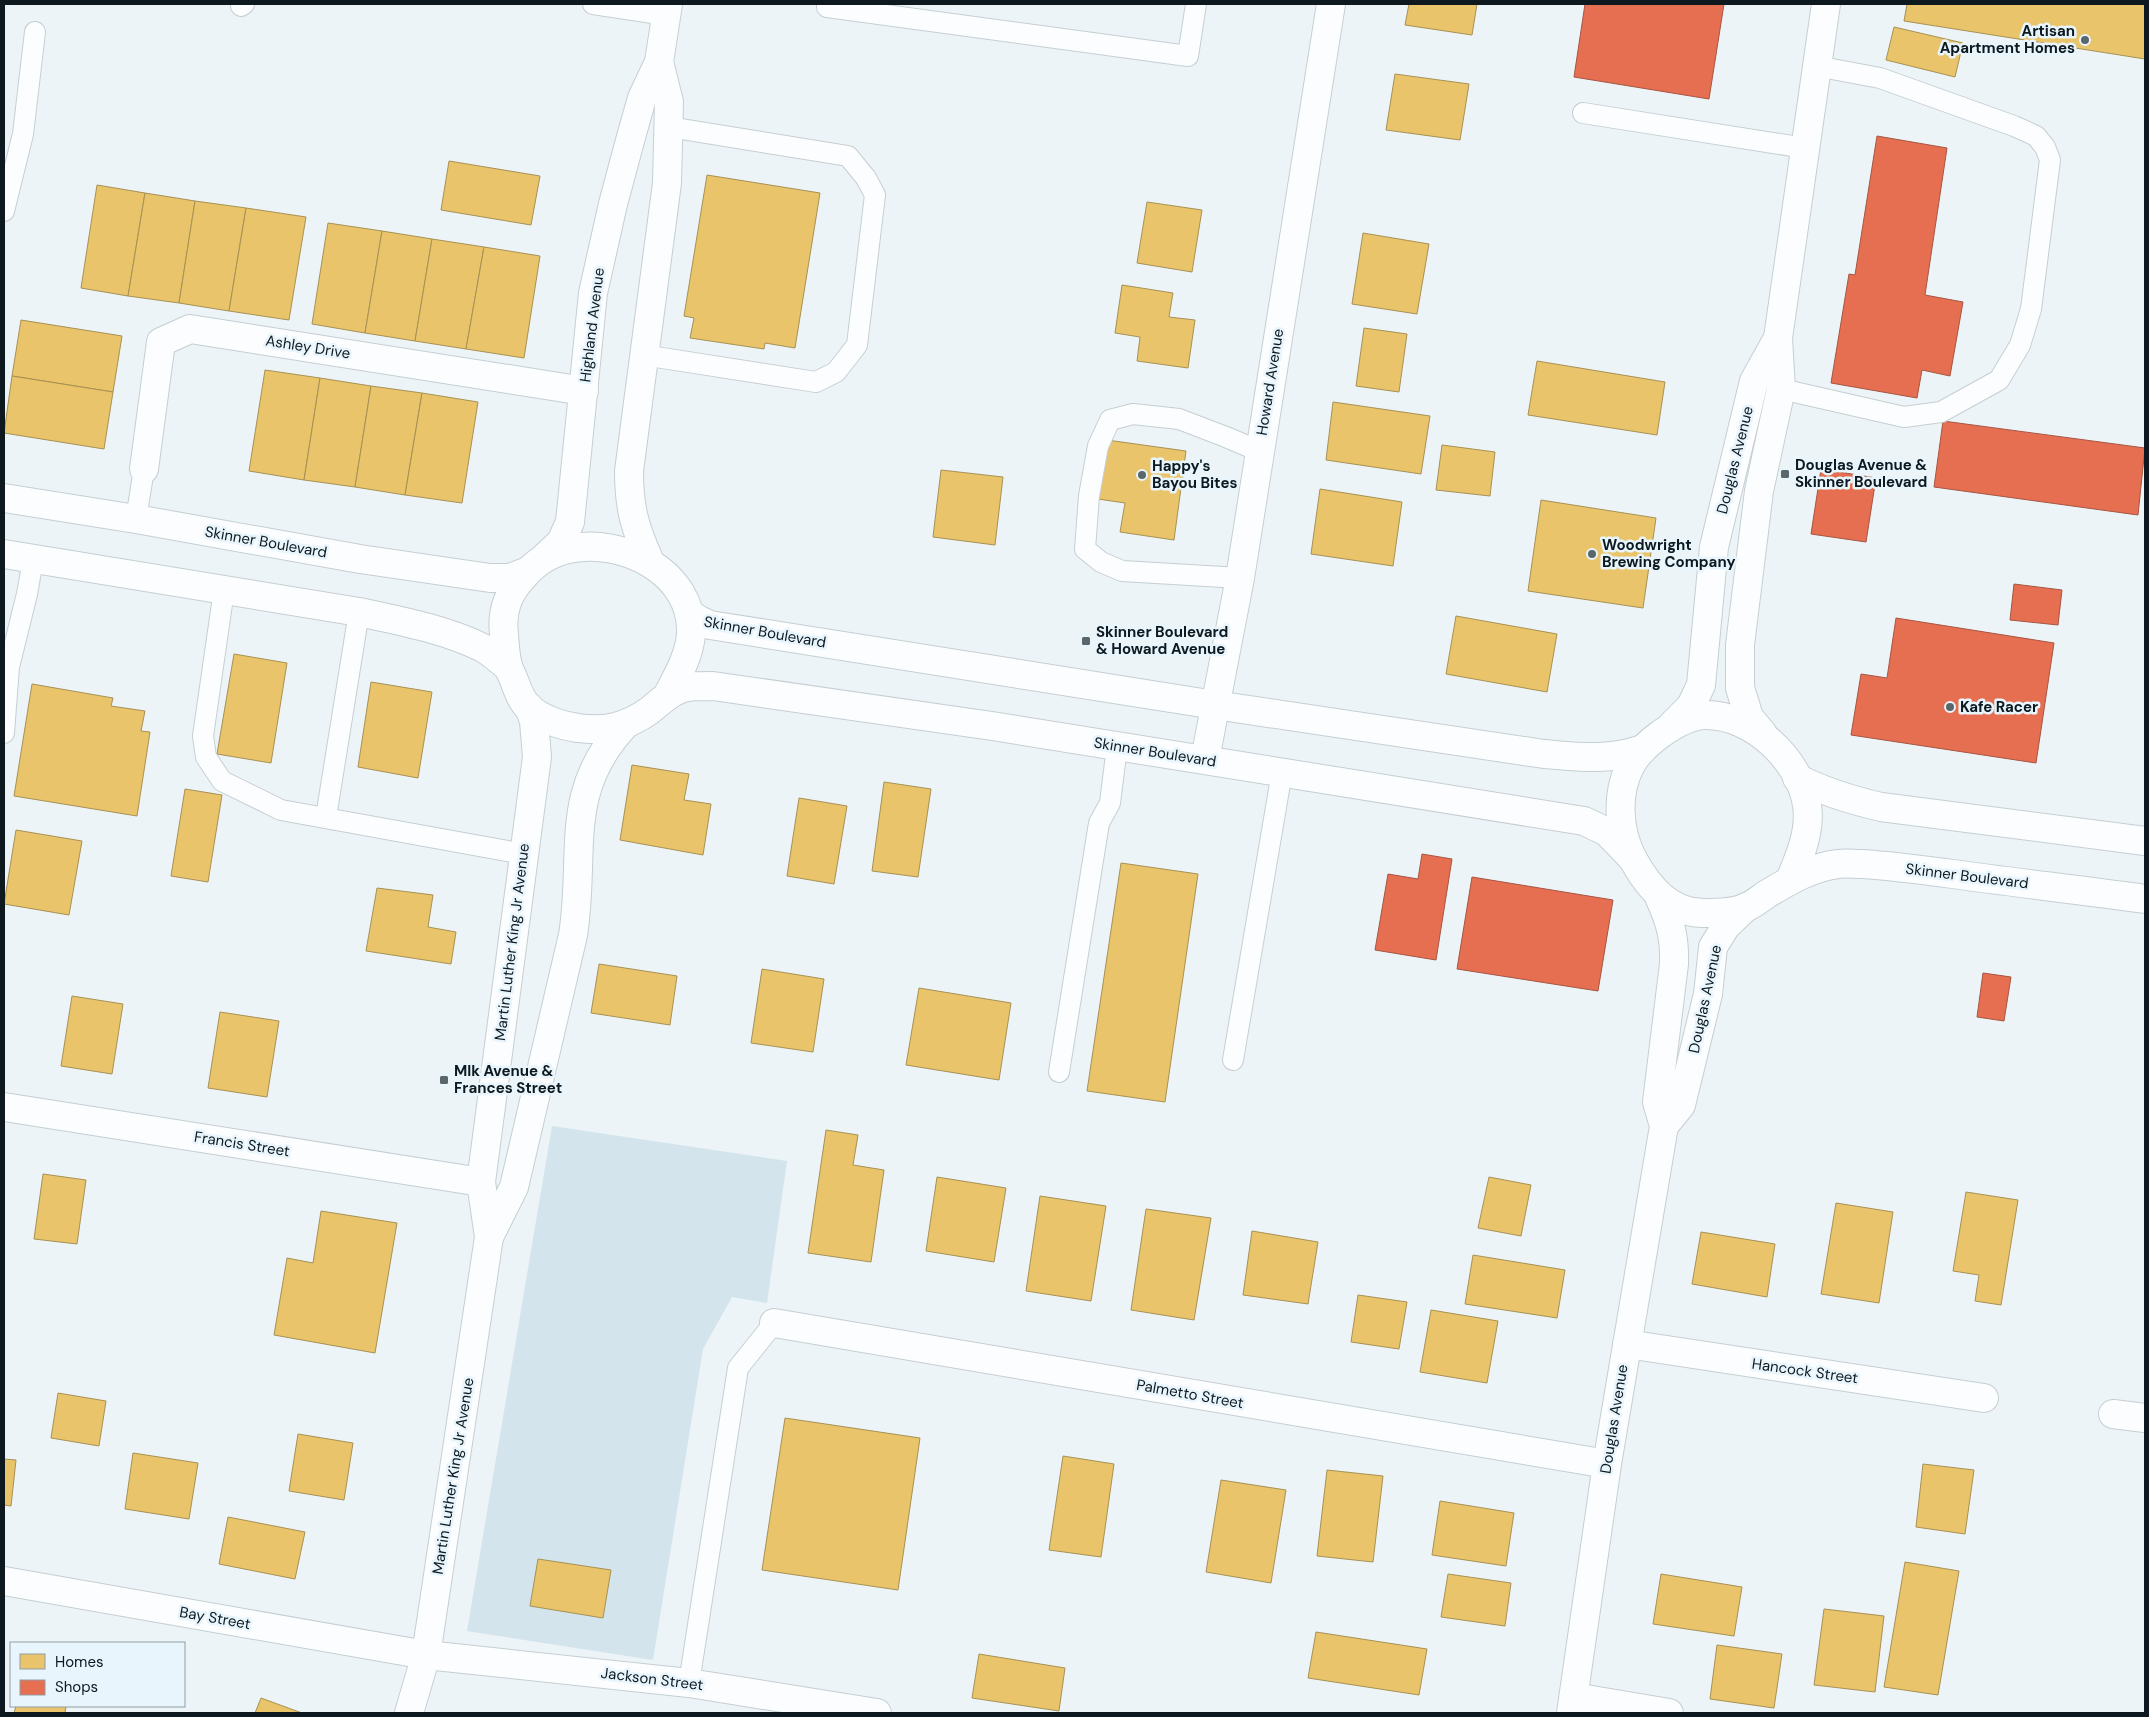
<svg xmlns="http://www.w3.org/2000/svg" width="2149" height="1717" font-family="'DM Sans',sans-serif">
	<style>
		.green { fill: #d3e4ed }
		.homes { fill: #e9c46a; stroke: #a79154 }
		.shops { fill: #e76f51; stroke: #a65542 }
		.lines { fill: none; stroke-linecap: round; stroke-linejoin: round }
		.lane-casing { stroke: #c5cfd3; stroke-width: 22 }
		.street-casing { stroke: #c5cfd3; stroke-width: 30 }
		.secondary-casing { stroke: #c5cfd3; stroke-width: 30 }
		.lane { stroke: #fcfdfe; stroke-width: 20 }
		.street { stroke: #fcfdfe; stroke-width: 28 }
		.secondary { stroke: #fcfdfe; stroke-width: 28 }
		.poi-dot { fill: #5b666b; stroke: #e8f5fc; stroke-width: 2 }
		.labels { text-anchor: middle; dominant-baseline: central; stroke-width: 5; stroke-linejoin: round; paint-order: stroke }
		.poi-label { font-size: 15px; font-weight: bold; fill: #0d191f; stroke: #e8f5fc; text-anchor: start }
		.street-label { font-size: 15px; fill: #0d191f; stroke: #e8f5fc }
	</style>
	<rect width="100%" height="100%" fill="#ecf4f7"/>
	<polygon class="green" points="552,1126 787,1161 767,1303 732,1297 703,1349 653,1660 467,1631"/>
	<g class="homes">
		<polygon points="1409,4 1477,4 1472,35 1405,25"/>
		<polygon points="1907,4 2145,4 2145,59 1904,21"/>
		<polygon points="1894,27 1963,43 1955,77 1886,60"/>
		<polygon points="1395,74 1469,84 1460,140 1386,130"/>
		<polygon points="449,161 540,176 531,225 441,210"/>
		<polygon points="707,175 820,193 795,348 765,343 764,349 690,338 694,318 684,316"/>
		<polygon points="97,185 145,193 128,296 81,288"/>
		<polygon points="145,193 195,201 179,303 128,296"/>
		<polygon points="195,201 246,208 229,311 179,303"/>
		<polygon points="1147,202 1202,210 1192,272 1137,263"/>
		<polygon points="246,208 306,217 289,320 229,311"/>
		<polygon points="328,223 382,231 365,333 312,324"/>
		<polygon points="382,231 432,239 415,341 365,333"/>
		<polygon points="1363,233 1429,244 1417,314 1352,304"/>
		<polygon points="432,239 484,247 466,349 415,341"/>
		<polygon points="484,247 540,256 524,358 466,349"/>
		<polygon points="1122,285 1173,293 1169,317 1195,320 1188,368 1137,361 1140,337 1115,333"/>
		<polygon points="21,320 122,336 113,392 12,376"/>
		<polygon points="1364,328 1407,334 1399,392 1356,386"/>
		<polygon points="1537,361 1665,382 1657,435 1528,415"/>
		<polygon points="265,370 320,378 304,480 249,471"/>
		<polygon points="12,376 113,392 104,449 4,433"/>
		<polygon points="320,378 371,386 355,487 304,480"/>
		<polygon points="371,386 422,393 405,495 355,487"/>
		<polygon points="422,393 478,402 462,503 405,495"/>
		<polygon points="1333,402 1430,416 1421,474 1326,460"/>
		<polygon points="1107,440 1186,451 1174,540 1120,532 1125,503 1098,499"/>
		<polygon points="1442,445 1495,452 1490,496 1436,490"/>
		<polygon points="941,470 1003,477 995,545 933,537"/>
		<polygon points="1320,489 1402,502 1393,566 1311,554"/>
		<polygon points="1541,500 1656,518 1643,608 1528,591"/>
		<polygon points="1456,616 1557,634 1547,692 1446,674"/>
		<polygon points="234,654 287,663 271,763 217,754"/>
		<polygon points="371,682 432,692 418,778 358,767"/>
		<polygon points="32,684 113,698 111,706 145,711 141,731 150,732 137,816 14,796"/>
		<polygon points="632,765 689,774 684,800 711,804 703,855 620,840"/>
		<polygon points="884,782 931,789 918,877 872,871"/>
		<polygon points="185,789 222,795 208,882 171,876"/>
		<polygon points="799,798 847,806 834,884 787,876"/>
		<polygon points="16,830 82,841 69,915 4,904"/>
		<polygon points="1121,863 1198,874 1165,1102 1087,1091"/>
		<polygon points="377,888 433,895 428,927 456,932 451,964 366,951"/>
		<polygon points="599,964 677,976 670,1025 591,1013"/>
		<polygon points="762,969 824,979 813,1052 751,1043"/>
		<polygon points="919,988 1011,1003 999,1080 906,1065"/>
		<polygon points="72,996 123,1004 112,1074 61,1066"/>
		<polygon points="220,1012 279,1021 267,1097 208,1088"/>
		<polygon points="826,1130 858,1135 853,1165 884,1170 871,1262 808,1253"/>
		<polygon points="43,1174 86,1180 77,1244 34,1239"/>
		<polygon points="937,1177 1006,1188 994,1262 926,1251"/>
		<polygon points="1489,1177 1531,1185 1521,1236 1478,1228"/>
		<polygon points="1966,1192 2018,1200 2001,1305 1975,1301 1979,1275 1953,1271"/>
		<polygon points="1040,1196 1106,1206 1091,1301 1026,1291"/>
		<polygon points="1836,1203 1893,1212 1879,1303 1821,1294"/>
		<polygon points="1146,1209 1211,1218 1194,1320 1131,1310"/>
		<polygon points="321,1211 397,1223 375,1353 274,1335 287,1258 313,1263"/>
		<polygon points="1252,1231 1318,1242 1308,1304 1243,1295"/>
		<polygon points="1701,1232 1775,1244 1767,1297 1692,1284"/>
		<polygon points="1473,1255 1565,1270 1557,1318 1465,1304"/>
		<polygon points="1358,1295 1407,1302 1399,1349 1351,1342"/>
		<polygon points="1431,1310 1498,1321 1487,1383 1420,1372"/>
		<polygon points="58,1393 106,1401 99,1446 51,1438"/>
		<polygon points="785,1418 920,1438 898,1590 762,1570"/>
		<polygon points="298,1434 353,1443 344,1500 289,1491"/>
		<polygon points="133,1453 198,1463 189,1519 125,1509"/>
		<polygon points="1063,1456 1114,1464 1101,1557 1049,1550"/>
		<polygon points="4,1459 16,1460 11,1506 4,1505"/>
		<polygon points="1923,1464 1974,1470 1965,1534 1916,1527"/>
		<polygon points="1327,1470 1383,1476 1373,1562 1317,1556"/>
		<polygon points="1221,1480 1286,1490 1271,1583 1206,1572"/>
		<polygon points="1440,1501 1514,1513 1506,1566 1432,1555"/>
		<polygon points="228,1517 305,1532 295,1579 219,1564"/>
		<polygon points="538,1559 611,1570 603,1618 530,1606"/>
		<polygon points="1905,1562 1959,1571 1938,1695 1884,1687"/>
		<polygon points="1448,1574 1511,1583 1505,1626 1441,1617"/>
		<polygon points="1661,1574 1742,1587 1734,1636 1653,1624"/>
		<polygon points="1824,1609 1884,1616 1875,1692 1814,1685"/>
		<polygon points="1316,1632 1427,1649 1419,1695 1308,1678"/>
		<polygon points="1717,1645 1782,1654 1774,1708 1710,1699"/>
		<polygon points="979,1654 1065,1668 1059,1711 972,1698"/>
		<polygon points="261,1698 302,1713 255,1713"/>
		<polygon points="16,1706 66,1706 65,1713 14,1713"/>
	</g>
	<g class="shops">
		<polygon points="1585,4 1724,4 1709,99 1574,77"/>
		<polygon points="1877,136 1947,148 1925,295 1963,302 1950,376 1922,370 1917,398 1831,383 1849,274 1855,275"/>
		<polygon points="1943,421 2145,448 2138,515 1934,487"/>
		<polygon points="1821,469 1876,478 1866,542 1811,534"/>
		<polygon points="2014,584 2062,590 2058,625 2010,620"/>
		<polygon points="1896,618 2054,643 2036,763 1851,735 1861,674 1887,678"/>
		<polygon points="1422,854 1452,859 1436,960 1375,950 1388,874 1418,879"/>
		<polygon points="1472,877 1613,900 1598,991 1457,969"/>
		<polygon points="1983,973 2011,977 2004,1021 1977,1017"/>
	</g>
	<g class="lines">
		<g class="lane-casing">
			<g id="lane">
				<polyline points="593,4 666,15"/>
				<polyline points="827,4 827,7 1188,56 1196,4"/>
				<polyline points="241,6 244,4"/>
				<polyline points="1583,113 1805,148"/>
				<polyline points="4,211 23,134 35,32"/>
				<polyline points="643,355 816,382 836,372 857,345 875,195 866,178 848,156 669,127"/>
				<polyline points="1781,389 1904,417 1941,412 1999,380 2020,345 2031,309 2050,160 2045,147 2036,136 2014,126 1880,78 1816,66"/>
				<polyline points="136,519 144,469"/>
				<polyline points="1240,578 1122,571 1101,562 1085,549 1089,496 1098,446 1110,420 1133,414 1179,419 1226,437 1259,451"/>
				<polyline points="224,590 203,736 206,757 222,781 281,810 524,854"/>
				<polyline points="4,733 9,667 27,594 33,560"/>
				<polyline points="326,817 359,612"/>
				<polyline points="1233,1060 1282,772"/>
				<polyline points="1059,1072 1099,823 1110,803 1117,747"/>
				<polyline points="689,1683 738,1368 774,1323"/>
			</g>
		</g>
		<g class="street-casing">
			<g id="street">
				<polyline points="144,469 161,342 190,329 584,391"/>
				<polyline points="1205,759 1240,578 1331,4"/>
				<polyline points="4,1107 481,1182"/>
				<polyline points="774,1323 1607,1464"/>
				<polyline points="1627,1344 1984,1398"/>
				<polyline points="2113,1414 2145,1418"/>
				<polyline points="4,1581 426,1655 689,1683 877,1713"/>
				<polyline points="1574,1697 1669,1713"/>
			</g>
		</g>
		<g class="secondary-casing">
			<g id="secondary">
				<polyline points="4,498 136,519 360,559 490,578 510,578 528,571"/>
				<path d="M4,554L359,612C401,621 444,629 483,648C492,653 500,661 508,667"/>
				<polyline points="545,557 561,542 570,522 593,293 613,204 631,137 642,98 659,62 668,4"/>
				<path d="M650,562C635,528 629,509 629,471L667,183L669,102L659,62"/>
				<path d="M690,614L699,620L710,625L1215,705L1544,754C1580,757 1608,761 1643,749"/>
				<path d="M667,696C677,677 690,655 691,633C693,572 622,537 568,549C550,553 535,563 524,576C508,593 501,611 504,634C505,646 505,660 510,671C516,683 519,699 529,708C541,719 562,726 578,728C605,732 626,727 649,711C660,702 672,690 687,687C695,686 705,686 713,686L992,726L1584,821L1607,832L1632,858"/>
				<polyline points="1672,725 1691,706 1701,685 1714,547 1754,381 1778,338"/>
				<polyline points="1763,734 1749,717 1740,688 1740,645 1759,491 1781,389 1778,338 1826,4"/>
				<path d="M1797,778C1824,792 1851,800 1881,807L2145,841"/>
				<path d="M1790,880C1800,856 1811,831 1807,805C1800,760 1753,715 1706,715C1690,715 1675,724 1662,733C1651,741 1639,751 1632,763C1615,792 1618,833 1634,861C1649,888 1670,913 1704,913C1718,913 1733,913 1747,907C1754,904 1761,898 1767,894C1789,881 1812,867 1838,864C1845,863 1854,864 1862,864C1893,866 1923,870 1953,874C2017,883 2081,890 2145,899"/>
				<polyline points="1664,1126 1681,1105 1708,994 1713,947 1726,926 1746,907"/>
				<path d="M489,1237L514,1187L573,935C586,854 562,793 624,726"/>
				<polyline points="409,1713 426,1655 489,1237 481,1182 537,757 534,721 529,707"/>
				<path d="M1571,1713L1607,1464L1664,1126L1657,1102L1674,964C1675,937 1670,921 1659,897"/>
			</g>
		</g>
		<use href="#lane" class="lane"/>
		<use href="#street" class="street"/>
		<use href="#secondary" class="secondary"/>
	</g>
	<g class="poi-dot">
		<circle cx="2085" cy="40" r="5"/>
		<rect x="1780" y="469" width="10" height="10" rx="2.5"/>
		<circle cx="1142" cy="475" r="5"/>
		<circle cx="1592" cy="554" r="5"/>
		<rect x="1081" y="636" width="10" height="10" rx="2.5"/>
		<circle cx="1950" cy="707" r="5"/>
		<rect x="439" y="1075" width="10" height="10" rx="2.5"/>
	</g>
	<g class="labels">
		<g class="poi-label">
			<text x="2075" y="31" text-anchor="end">Artisan<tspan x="2075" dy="17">Apartment Homes</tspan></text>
			<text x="1795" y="465">Douglas Avenue &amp;<tspan x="1795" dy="17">Skinner Boulevard</tspan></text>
			<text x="1152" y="466">Happy's<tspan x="1152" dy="17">Bayou Bites</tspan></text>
			<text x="1602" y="545">Woodwright<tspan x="1602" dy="17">Brewing Company</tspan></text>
			<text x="1096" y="632">Skinner Boulevard<tspan x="1096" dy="17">&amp; Howard Avenue</tspan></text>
			<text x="1960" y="707">Kafe Racer</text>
			<text x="454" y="1071">Mlk Avenue &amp;<tspan x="454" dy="17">Frances Street</tspan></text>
		</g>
		<g class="street-label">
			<text transform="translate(592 325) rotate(-83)">Highland Avenue</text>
			<text transform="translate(308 347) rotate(9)">Ashley Drive</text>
			<text transform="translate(1270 382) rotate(-81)">Howard Avenue</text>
			<text transform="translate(1735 460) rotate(-76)">Douglas Avenue</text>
			<text transform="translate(266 542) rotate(10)">Skinner Boulevard</text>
			<text transform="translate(765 632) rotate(10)">Skinner Boulevard</text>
			<text transform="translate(1155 752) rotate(9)">Skinner Boulevard</text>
			<text transform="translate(1967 876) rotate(7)">Skinner Boulevard</text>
			<text transform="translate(512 942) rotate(-83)">Martin Luther King Jr Avenue</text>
			<text transform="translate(1705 999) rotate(-78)">Douglas Avenue</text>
			<text transform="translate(242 1144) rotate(9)">Francis Street</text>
			<text transform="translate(1805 1371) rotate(8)">Hancock Street</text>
			<text transform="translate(1190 1394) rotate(10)">Palmetto Street</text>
			<text transform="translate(1614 1419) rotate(-81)">Douglas Avenue</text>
			<text transform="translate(453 1476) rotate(-81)">Martin Luther King Jr Avenue</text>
			<text transform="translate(215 1618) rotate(10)">Bay Street</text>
			<text transform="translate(652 1679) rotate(7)">Jackson Street</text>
		</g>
	</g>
	<rect width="2149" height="1717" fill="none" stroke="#0d191f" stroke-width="10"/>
	<rect x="10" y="1642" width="175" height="65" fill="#e8f5fc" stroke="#909da4"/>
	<rect x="20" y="1654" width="25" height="15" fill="#e9c46a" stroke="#909da4"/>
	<text x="55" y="1667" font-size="15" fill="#0d191f">Homes</text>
	<rect x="20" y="1680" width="25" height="15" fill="#e76f51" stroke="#909da4"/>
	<text x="55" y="1692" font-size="15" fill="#0d191f">Shops</text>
</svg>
